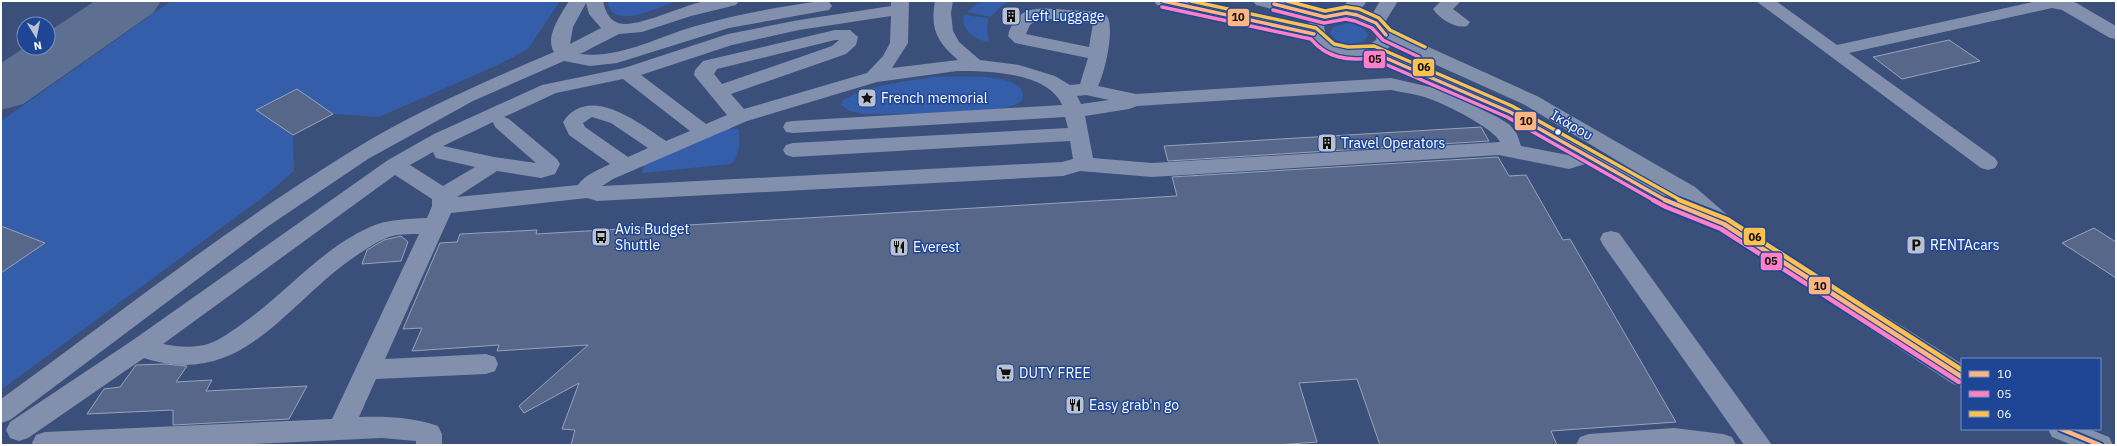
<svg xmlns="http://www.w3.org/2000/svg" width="2117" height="446" font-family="'IBM Plex Sans',sans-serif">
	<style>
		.green { fill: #345daa }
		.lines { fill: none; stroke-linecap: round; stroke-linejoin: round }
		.taxiway { fill: #5e7092; fill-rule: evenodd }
		.building { fill: #566789; stroke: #97a3ba }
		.minor { fill: #8290ad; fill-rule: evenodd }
		.major { fill: #8190ab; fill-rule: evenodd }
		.bus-1-far1-casing { stroke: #1f4695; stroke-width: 6 }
		.bus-1-casing { stroke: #1f4695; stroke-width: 8 }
		.bus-2-far1-casing { stroke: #1f4695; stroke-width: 6 }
		.bus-2-casing { stroke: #1f4695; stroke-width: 8 }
		.bus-3-far1-casing { stroke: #1f4695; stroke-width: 6 }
		.bus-3-casing { stroke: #1f4695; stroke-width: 8 }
		.bus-1-far1 { stroke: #ffb580; stroke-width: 3.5 }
		.bus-1 { stroke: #ffb580; stroke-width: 4.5 }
		.bus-2-far1 { stroke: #ff80c5; stroke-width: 3.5 }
		.bus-2 { stroke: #ff80c5; stroke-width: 4.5 }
		.bus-3-far1 { stroke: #fcc24d; stroke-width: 3.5 }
		.bus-3 { stroke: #fcc24d; stroke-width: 4.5 }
		.bus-dot { fill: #fff; stroke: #1f4695; stroke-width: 1.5 }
		.labels { text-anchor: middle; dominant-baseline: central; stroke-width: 3; stroke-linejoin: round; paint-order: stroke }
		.poi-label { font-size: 14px; fill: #fff; stroke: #1f4695; text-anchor: start }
		.street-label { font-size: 14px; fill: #fff; stroke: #1f4695 }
		.line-badge { stroke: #1f4695; stroke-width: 1.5 }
		.pale-badge-label { font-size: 11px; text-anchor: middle; font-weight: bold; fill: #111 }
	</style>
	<rect width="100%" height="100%" fill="#3a4f7a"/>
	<g class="green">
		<polygon points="171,1 560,1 528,49 498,65 379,117 333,114 297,89 257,110 293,135 294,171 266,195 1,390 1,273 45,243 1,226 1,121"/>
		<path d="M607,1H676C658,7 613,32 607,1Z"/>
		<polygon points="984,1 1011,1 1001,6 991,17 967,12 977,4"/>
		<path d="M964,15L988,18L987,28L989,42C975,40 961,31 964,15Z"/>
		<path d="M1348,23C1356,24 1365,27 1368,35L1364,41C1353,46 1337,45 1330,33L1333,27Z"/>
		<path d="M933,77C950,77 1022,71 1023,95C1023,100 1020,103 1016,104C1004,110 988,110 974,111C937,114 899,114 862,114L850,111L841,105L843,100C869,85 903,82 933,77Z"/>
		<path d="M724,128L738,129C741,138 739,159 731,164L642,173L644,165Z"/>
	</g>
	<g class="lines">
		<polygon class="taxiway" points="95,1 161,1 153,13 23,104 1,110 1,63 24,48 48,48 48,32"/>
	</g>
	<g class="building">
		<polygon points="1949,40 1980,61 1902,79 1873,57"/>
		<polygon points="297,89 333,114 293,135 256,110"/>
		<polygon points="1481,127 1489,141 1168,161 1164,146"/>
		<polygon points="1498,157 1509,176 1526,175 1563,240 1570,239 1676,422 1551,431 1557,445 1380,445 1357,379 1299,383 1317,442 1276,445 571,445 575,430 562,429 579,383 524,413 519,406 588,345 497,351 499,345 412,351 422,328 403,329 440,243 457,242 460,234 537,230 536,234 1177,196 1172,177"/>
		<polygon points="1,226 45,243 1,273"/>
		<polygon points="2094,228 2116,242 2116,278 2062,243"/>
		<polygon points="401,236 408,242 401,261 362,264 367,250 384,240"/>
		<polygon points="165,364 187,366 176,382 212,380 206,391 307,386 289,419 173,425 173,410 87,414 104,389 120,387 136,365"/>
	</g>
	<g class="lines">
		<g class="minor">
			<path d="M569,1H603C605,10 608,19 618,23C636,29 683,5 705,1C715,0 728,1 739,1L736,5L691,16L642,32L619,34L580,54C618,59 656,38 692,27C734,15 777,7 821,1L829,2L832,6L829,10L823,11L729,28L617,63L590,66L564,61L473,101L368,159L267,227L10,420L1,423V399C117,315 231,225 353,150C416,111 486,81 554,52C544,37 562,13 569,1ZM586,3L589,14L601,28L570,44L573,27Z"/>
			<path d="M891,1H909L908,43L892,68L958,60C937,42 930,29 935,1H953L951,13L953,31L959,42L980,60L1019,65L1055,76L1070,85L1080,84L1088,58L1015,43L1008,36C1015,3 1043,8 1068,10C1081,11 1095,10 1107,16C1115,28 1105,73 1098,86L1136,94L1391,78L1443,90L1499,118L1510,125L1517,134L1521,146L1568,155L1588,149L1595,151L1598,156L1595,161L1569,169L1499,155L1152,177L1080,171L1063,176L597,201L587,198L451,213L385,359L486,354L495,357L498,364L495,371L486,374L376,379L359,417C386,416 412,417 438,426L442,434V445H416V441L382,438L231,445H33L32,443L36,435L45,432L332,419L419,234C409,234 398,234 389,237C375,242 362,252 350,260C283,308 240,389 144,358L28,438L19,441L10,438L6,430L10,422L133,340L388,160L434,134L542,85L624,68L728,34L799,20L891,6ZM891,16L890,43L883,56L867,73L744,109L731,94L846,54L856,45L858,37L850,30H835L703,61L695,70L694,75L727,115L706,124L641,75L732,45L799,30ZM1039,18L1093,23L1089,47L1026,34L1030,25ZM835,40H839L832,46L722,84L714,74L717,69ZM957,71C987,71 1049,72 1062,105L793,121L786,122L783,127L786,132L793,133L1065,117L1068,128L793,143L786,145L783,150L786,155L793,157L1070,141L1073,159L1062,162L602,186L613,179L747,121L877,82ZM623,79L690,131L666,141C639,123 589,83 563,122L569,135L610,164C600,169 584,175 578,185L457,197L497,171L541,178L555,174L560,164L557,159L509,119L504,117L556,93ZM1391,90C1404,93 1418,94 1430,99C1445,104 1495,129 1500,142L1152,163L1093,158L1085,116L1129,109L1137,106ZM1086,95L1109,100L1081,104L1077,96ZM592,117L611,123L648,148L628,157L585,127L583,123ZM493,122L495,127L536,163L494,157L443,146ZM433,152L436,158L475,167L443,186L410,165ZM395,175L432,199V206L427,218C407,219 388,219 370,227C321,249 286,293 242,324C232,331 220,340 208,344C194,348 178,347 163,344Z"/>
			<path d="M1348,1H1367C1360,11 1352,20 1340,17L1337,13Z"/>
			<polygon points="1380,1 1398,1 1382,27 1376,28 1370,27 1367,23"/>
			<path d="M1441,1H1461L1453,9L1470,22L1467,26C1455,29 1440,19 1433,9Z"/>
			<polygon points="1756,1 1776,1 1837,45 2037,1 2073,1 2116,26 2116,39 2110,38 2062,10 2052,8 1849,53 1995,158 1998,163 1995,168 1988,170 1981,168"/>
			<polygon points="1611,231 1619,233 1772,445 1744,445 1603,245 1600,239 1603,233"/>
			<polygon points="1674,428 1723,434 1732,437 1736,445 1576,445 1580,437 1589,434"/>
		</g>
		<g class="major">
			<path d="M1154,1H1187L1306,27L1312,19L1256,5L1253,1H1283L1325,12L1346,8L1352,9L1380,18L1393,31L1537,96L1695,187L1732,219L1962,364V387L1953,384L1711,225L1700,223L1661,207L1503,116L1370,58C1346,61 1326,57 1309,38L1163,6L1157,5ZM1346,18L1368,26L1377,35L1376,40C1373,42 1369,46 1365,47C1350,54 1326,43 1324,27L1330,21ZM1392,45L1523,104L1681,199L1517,108L1385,51Z"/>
			<polygon points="2048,429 2089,429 2109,437 2113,445 2072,445 2052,437"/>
		</g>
		<g class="bus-1-far1-casing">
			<g id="bus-1-far1">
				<polyline points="1163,1 1314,34"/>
				<polyline points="1274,4 1325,17 1346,13 1357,15 1376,23 1386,35"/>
				<polyline points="1372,52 1510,112 1667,201"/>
			</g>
		</g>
		<g class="bus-1-casing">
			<g id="bus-1">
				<polyline points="1665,200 1724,224 1962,377"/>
				<polyline points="2061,429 2100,445"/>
			</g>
		</g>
		<g class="bus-2-far1-casing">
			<g id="bus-2-far1">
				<path d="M1162,7L1311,39C1327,58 1347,61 1371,58L1507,117L1655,201"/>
				<polyline points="1273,10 1324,23 1346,19 1355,21 1372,28 1383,40 1419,57"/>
			</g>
		</g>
		<g class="bus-2-casing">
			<polyline id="bus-2" points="1653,200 1666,207 1721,229 1959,382"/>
		</g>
		<g class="bus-3-far1-casing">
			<g id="bus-3-far1">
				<polyline points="1191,1 1316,28 1334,44 1348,47 1374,46 1512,106 1682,201"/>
				<polyline points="1287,1 1325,11 1346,7 1359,9 1379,18 1390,30 1425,47"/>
			</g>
		</g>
		<g class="bus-3-casing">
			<polyline id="bus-3" points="1679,200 1727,219 1962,370"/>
		</g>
		<use href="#bus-1-far1" class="bus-1-far1"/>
		<use href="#bus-1" class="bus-1"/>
		<use href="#bus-2-far1" class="bus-2-far1"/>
		<use href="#bus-2" class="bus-2"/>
		<use href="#bus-3-far1" class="bus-3-far1"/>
		<use href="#bus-3" class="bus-3"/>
	</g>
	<defs>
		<g id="building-square" transform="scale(1)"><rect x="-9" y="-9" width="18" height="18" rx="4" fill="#bac1d0" stroke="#1f4695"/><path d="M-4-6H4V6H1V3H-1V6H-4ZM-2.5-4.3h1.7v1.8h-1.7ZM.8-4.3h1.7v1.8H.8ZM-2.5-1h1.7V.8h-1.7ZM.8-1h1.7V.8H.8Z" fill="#111"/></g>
		<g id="sight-square" transform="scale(1)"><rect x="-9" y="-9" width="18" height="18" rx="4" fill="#bac1d0" stroke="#1f4695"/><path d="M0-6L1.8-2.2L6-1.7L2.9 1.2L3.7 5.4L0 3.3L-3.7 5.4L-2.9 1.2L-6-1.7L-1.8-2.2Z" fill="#111"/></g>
		<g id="bus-square" transform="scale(1)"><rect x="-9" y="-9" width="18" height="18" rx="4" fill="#bac1d0" stroke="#1f4695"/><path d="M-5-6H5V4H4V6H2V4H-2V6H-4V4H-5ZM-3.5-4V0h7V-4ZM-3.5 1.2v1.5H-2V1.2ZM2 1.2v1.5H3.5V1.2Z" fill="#111"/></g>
		<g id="parking-square" transform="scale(1)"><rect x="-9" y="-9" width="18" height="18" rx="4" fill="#bac1d0" stroke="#1f4695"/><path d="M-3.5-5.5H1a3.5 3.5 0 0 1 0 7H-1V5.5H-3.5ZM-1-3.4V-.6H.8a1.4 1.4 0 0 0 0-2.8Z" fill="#111"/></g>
		<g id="restaurant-square" transform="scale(1)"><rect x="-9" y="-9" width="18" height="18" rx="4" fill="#bac1d0" stroke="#1f4695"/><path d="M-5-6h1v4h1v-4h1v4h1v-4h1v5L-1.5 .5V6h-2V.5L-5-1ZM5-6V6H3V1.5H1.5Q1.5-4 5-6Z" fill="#111"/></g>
		<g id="supermarket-square" transform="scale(1)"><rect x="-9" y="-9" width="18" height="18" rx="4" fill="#bac1d0" stroke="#1f4695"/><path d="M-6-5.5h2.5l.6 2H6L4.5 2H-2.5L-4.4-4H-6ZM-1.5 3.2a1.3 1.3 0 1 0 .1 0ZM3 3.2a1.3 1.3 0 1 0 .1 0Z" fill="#111"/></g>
	</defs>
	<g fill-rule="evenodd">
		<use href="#building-square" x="1011" y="16"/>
		<use href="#sight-square" x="867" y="98"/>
		<use href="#building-square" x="1327" y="143"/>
		<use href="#bus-square" x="601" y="237"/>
		<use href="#parking-square" x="1916" y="245"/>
		<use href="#restaurant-square" x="899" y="247"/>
		<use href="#supermarket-square" x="1005" y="373"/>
		<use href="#restaurant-square" x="1075" y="405"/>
	</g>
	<circle class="bus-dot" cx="1558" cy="132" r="3.5"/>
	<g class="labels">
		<g class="poi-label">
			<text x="1025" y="16">Left Luggage</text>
			<text x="881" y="98">French memorial</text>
			<text x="1341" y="143">Travel Operators</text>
			<text x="615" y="229">Avis Budget<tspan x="615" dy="16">Shuttle</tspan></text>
			<text x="1930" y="245">RENTAcars</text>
			<text x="913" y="247">Everest</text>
			<text x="1019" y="373">DUTY FREE</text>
			<text x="1089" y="405">Easy grab'n go</text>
		</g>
		<g class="street-label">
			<text transform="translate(1572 125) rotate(30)">Ικάρου</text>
		</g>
	</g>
	<g class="line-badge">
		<rect x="1227" y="8" width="23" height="19" rx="4" fill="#ffb580"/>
		<rect x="1363" y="50" width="23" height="19" rx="4" fill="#ff80c5"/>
		<rect x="1412" y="58" width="23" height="19" rx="4" fill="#fcc24d"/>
		<rect x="1514" y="111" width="23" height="20" rx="4" fill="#ffb580"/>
		<rect x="1743" y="227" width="23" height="19" rx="4" fill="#fcc24d"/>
		<rect x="1760" y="252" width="23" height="19" rx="4" fill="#ff80c5"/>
		<rect x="1808" y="276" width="23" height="19" rx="4" fill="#ffb580"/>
	</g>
	<g class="pale-badge-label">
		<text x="1238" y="21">10</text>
		<text x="1375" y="63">05</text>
		<text x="1424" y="71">06</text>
		<text x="1526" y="125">10</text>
		<text x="1755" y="241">06</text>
		<text x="1771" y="265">05</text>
		<text x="1820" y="290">10</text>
	</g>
	<rect width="2117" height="446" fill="none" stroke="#ffffff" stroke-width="4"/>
	<rect x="1961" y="358" width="140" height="72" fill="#1f4695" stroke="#7990bf"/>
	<rect x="1969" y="371" width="20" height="6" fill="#ffb580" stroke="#7990bf"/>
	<text x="1997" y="378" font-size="12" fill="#ffffff">10</text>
	<rect x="1969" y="391" width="20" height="6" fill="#ff80c5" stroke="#7990bf"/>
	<text x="1997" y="398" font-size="12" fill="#ffffff">05</text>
	<rect x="1969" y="411" width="20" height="6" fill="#fcc24d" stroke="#7990bf"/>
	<text x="1997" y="418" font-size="12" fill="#ffffff">06</text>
	<g transform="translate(36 36) rotate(170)"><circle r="19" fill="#1f4695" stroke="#7990bf"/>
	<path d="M0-3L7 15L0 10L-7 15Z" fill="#bac1d0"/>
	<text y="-6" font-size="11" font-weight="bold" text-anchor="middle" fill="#ffffff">N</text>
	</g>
</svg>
